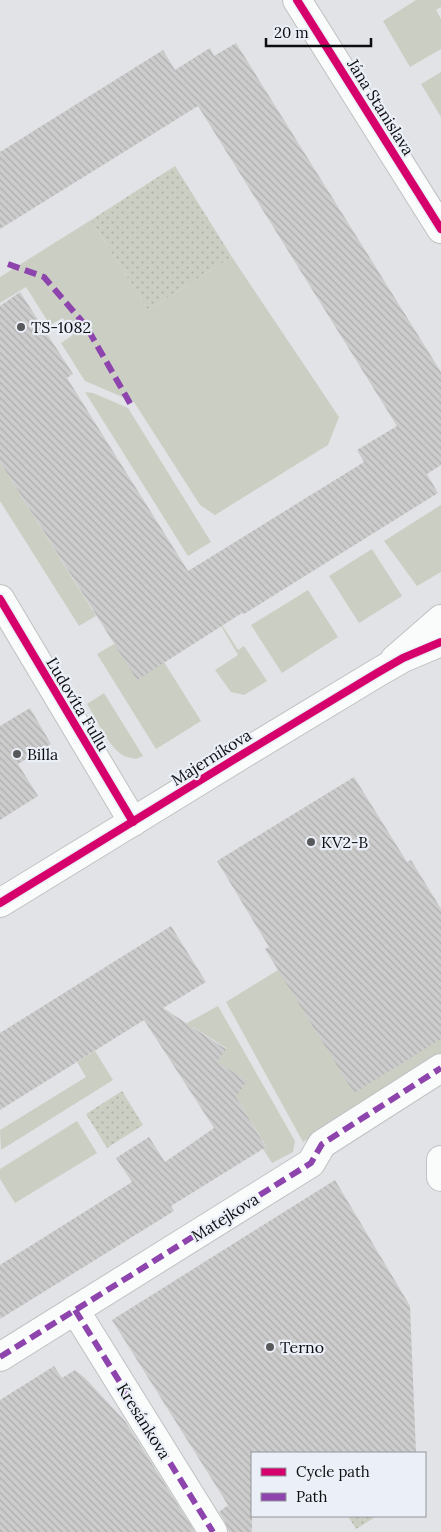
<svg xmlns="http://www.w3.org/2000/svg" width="441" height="1532" font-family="Lora,serif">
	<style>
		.grass { fill: #cbcfc3 }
		.park { fill: url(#park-dots) }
		.building { fill: url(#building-back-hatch) }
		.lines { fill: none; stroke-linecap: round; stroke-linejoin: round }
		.pedestrian-casing { stroke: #bfc1c3; stroke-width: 30 }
		.minor-casing { stroke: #bfc1c3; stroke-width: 30 }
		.tertiary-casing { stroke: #bfc1c3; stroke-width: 30 }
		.pedestrian { stroke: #fafbfb; stroke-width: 28 }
		.minor { stroke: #fafbfb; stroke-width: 28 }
		.tertiary { stroke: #fafbfb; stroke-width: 28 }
		.quiet { stroke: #8e44ad; stroke-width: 6; stroke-dasharray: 12 6; stroke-linecap: butt }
		.cycleway-casing { stroke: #ebeff7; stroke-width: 11 }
		.cycleway { stroke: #d6006c; stroke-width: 8 }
		.poi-dot { fill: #57595b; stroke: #ebeff7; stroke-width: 2 }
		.labels { text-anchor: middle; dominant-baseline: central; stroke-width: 4.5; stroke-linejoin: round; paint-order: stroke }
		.street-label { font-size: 16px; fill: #0d0e10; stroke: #ebeff7 }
		.poi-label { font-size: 16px; fill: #0d0e10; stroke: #ebeff7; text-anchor: start }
	</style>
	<defs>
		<pattern id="park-dots" width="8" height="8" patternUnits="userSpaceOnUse" patternTransform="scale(1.25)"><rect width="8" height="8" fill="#cbcfc3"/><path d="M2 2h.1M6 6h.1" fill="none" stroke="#adb1a6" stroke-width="1.8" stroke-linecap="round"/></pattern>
		<pattern id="building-back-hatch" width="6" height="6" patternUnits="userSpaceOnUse" patternTransform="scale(1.25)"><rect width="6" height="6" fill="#cdcccc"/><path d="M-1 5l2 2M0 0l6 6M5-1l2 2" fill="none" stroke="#afaeae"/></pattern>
	</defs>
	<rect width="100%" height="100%" fill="#e1e3e6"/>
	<g class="grass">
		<polygon points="416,0 441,0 441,7 436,10 441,19 441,49 410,67 383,21"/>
		<polygon points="441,72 441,117 421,84"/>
		<polygon points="91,220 148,310 232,257 339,417 328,445 215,515 200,505 134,402 85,381 61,343 73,335 63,318 50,325 26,287 0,303 0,277"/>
		<polygon points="85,392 93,393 128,408 211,542 188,556"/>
		<polygon points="0,462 96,616 79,626 0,501"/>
		<polygon points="441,505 441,572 417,586 384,541"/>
		<polygon points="372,549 402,596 359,623 329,576"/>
		<polygon points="308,590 338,637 282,673 251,625"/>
		<polygon points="222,625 238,650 244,646 267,681 244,695 231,692 215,670 238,655 221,626"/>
		<polygon points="114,644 164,662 201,721 156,749 97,654"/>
		<path d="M104,693L143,756L136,759C131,758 125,757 121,754C109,746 95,717 87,704Z"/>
		<polygon points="278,970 441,1039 441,1057 303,1142 226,1002"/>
		<polygon points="218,1006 295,1141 293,1152 272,1163 263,1149 266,1146 236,1097 217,1062 226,1048 193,1027 190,1028 187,1023"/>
		<polygon points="95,1051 113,1080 1,1150 0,1130 86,1077 77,1062"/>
		<polygon points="77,1121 97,1153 15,1203 0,1179 0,1169"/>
	</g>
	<g class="park">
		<polygon points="175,166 232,257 148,310 91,220"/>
		<polygon points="122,1091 143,1125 107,1148 86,1114"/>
		<polygon points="348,1516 377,1516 356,1529"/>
	</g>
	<g class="building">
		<polygon points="236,43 441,372 441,465 427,474 438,493 244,614 242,613 137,680 0,462 0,306 20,292 73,374 67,378 188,571 364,462 357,450 397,426 198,106 0,229 0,152 163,50 175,70 210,48 214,56"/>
		<polygon points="30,708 51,744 18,764 38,796 0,820 0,726"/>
		<polygon points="354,777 407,862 411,860 441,909 441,1039 354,1093 265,949 269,947 217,861"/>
		<polygon points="171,926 206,982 163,1008 226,1049 217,1062 247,1081 236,1097 266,1147 171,1206 174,1211 0,1319 0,1265 132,1182 116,1158 149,1137 165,1162 214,1128 144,1020 0,1110 0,1033"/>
		<polygon points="335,1180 410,1306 416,1453 252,1453 252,1532 229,1532 226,1524 219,1512 228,1505 112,1320"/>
		<polygon points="54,1366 62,1378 75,1370 85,1378 125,1421 195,1532 0,1532 0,1400"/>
	</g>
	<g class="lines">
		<g class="pedestrian-casing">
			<g id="pedestrian">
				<polyline points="75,1310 213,1532"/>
				<polyline points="0,1357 311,1163 322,1144 441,1068"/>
			</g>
		</g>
		<g class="minor-casing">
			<g id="minor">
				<polyline points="297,0 441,229"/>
				<polyline points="0,599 133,822"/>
				<polyline points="395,659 441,619"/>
				<polyline points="441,1160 441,1177"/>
			</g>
		</g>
		<g class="tertiary-casing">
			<polyline id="tertiary" points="0,903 243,754 377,673 403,658 441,642"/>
		</g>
		<use href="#pedestrian" class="pedestrian"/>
		<use href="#minor" class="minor"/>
		<use href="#tertiary" class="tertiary"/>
		<g class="quiet">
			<polyline points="8,264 44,277 86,326 131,405"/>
			<polyline points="75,1310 213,1532"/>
			<polyline points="0,1357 311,1163 322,1144 441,1068"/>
		</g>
		<g class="cycleway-casing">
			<g id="cycleway">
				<polyline points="297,0 441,229"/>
				<polyline points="0,599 133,822"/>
				<polyline points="0,903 243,754 377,673 403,658 441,642"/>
			</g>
		</g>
		<use href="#cycleway" class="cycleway"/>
	</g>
	<g class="poi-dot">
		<circle cx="21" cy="327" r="5"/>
		<circle cx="17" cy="754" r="5"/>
		<circle cx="311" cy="842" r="5"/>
		<circle cx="270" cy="1347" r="5"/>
	</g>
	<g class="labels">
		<g class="street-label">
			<text transform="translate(381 107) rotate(58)">Jána Stanislava</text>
			<text transform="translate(78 704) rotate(59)">Ľudovíta Fullu</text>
			<text transform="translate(211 757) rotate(-32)">Majerníkova</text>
			<text transform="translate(225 1217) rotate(-32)">Matejkova</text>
			<text transform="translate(144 1421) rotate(58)">Kresánkova</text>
		</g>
		<g class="poi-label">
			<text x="31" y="327">TS-1082</text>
			<text x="27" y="754">Billa</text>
			<text x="321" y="842">KV2-B</text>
			<text x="280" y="1347">Terno</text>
		</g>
	</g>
	<rect x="251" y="1452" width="175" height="65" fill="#ebeff7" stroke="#92959b"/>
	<rect x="261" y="1468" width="25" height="8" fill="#d6006c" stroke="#92959b"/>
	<text x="296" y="1477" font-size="15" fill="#0d0e10">Cycle path</text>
	<rect x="261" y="1493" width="25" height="8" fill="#8e44ad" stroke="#92959b"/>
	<text x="296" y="1502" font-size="15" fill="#0d0e10">Path</text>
	<path d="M266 38v8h105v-8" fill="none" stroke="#0d0e10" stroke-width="2.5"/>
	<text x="274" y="38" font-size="15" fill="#0d0e10" stroke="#ebeff7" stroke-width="4" paint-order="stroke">20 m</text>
</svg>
